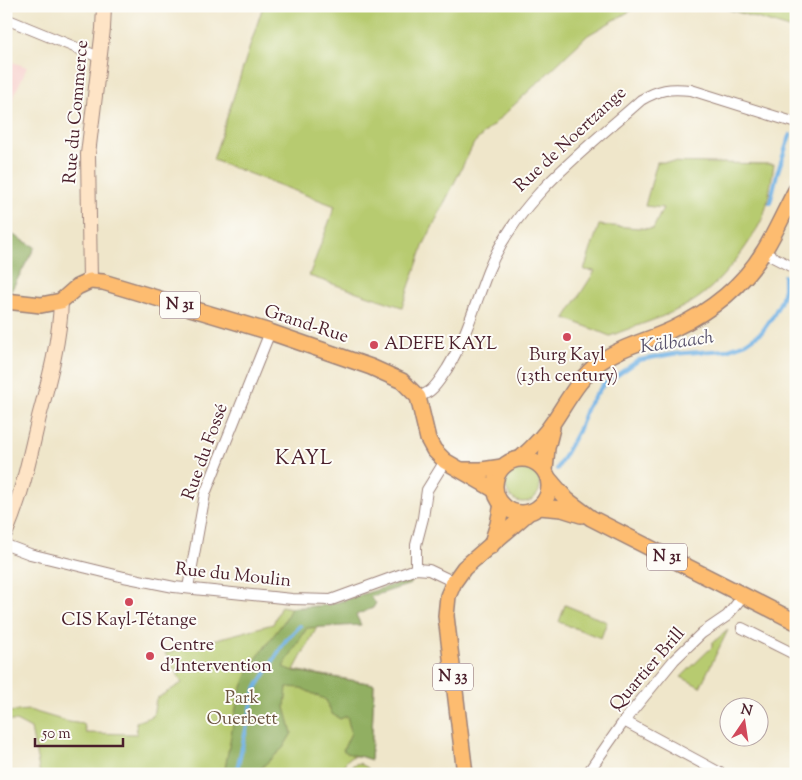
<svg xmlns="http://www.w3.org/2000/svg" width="802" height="780" font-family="'Sorts Mill Goudy',serif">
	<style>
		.built { fill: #f7d0cd }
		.green { fill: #b7cb6f; stroke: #80754d }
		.forest { fill: #91af62; stroke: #6e6746 }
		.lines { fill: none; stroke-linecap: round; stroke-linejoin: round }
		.stream { stroke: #71b2e5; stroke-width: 4 }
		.street-casing { stroke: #9c827a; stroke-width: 12 }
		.secondary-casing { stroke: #9c827a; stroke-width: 16 }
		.primary-casing { stroke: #9c827a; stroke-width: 18 }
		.street { stroke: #fff; stroke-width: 10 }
		.secondary { stroke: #fee4c6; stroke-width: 14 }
		.primary { stroke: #fdbc70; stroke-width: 15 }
		.poi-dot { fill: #d1495b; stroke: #fdfcf7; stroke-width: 2 }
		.labels { text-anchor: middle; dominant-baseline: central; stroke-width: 4; stroke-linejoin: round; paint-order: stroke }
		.shield { fill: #fdfcf7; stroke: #806168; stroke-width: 1 }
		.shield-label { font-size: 16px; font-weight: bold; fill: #4a1f2b }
		.street-label { font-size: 18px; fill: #4a1f2b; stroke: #fdfcf7 }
		.poi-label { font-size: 18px; fill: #4a1f2b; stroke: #fdfcf7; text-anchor: start }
		.park-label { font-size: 18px; fill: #6b533f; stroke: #fdfcf7 }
		.water-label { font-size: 19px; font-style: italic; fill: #58526c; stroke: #fdfcf7 }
		.quarter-label { font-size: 20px; letter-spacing: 1px; fill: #4a1f2b; stroke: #fdfcf7 }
	</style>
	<rect width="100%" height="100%" fill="#fdfcf7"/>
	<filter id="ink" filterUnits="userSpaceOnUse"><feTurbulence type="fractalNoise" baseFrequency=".02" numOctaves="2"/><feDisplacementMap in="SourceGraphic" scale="10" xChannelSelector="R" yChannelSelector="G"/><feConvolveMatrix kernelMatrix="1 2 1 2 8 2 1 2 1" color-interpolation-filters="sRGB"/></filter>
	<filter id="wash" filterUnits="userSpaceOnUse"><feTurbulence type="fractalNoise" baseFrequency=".0096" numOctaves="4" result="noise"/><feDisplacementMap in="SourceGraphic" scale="20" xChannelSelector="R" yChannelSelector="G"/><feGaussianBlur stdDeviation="1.12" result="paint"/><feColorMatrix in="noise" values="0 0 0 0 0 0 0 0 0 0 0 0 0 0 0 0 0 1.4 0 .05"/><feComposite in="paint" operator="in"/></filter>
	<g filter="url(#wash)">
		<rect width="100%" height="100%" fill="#efe6ca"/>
		<polygon class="built" points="6,60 27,67 14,96 6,123"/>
		<g class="green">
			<polygon points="263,6 639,6 588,35 474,143 424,244 402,307 309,276 335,206 213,160"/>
			<polygon points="717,6 796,6 796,30"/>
			<path d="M657,162L774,164C771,181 769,201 763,217C751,244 718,287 692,302C667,317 637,325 610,336L565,318L595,271L584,270L599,225L653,229L663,208L645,206Z"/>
			<circle cx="523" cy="485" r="17"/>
			<path d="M329,605L294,670L374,684L371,760C357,752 344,755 342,774H40L31,729L16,721H6V712L29,710L69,722L84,724L86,733L137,734L136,722L153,716L156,699L182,683L165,653L273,624L281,606L292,608Z"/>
			<polygon points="565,605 607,622 601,638 559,622"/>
			<polygon points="728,630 700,687 681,677 712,647 712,643"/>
			<polygon points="359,763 368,768 369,774 349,774 353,765"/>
		</g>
		<g class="forest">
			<polygon points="6,231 35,247 11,291 6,290"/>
			<path d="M411,579V584L370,597L376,603L373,608L356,615L361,625L307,628L283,667L294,671L374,684L371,760C361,755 351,757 343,750L351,733L347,716L340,719L332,714L326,700L301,688L287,687L285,707L292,733L283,748L258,771V774H224L238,697L250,667L285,620L291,608L329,605Z"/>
		</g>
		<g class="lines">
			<g class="stream">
				<polyline points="770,203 777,174 790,135"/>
				<polyline points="557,469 578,431 587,407 603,385 639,360 673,354 726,350 746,343 762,332 773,316 781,301 784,289 784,276"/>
				<polyline points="236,774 255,690 286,640 300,626"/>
			</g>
		</g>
	</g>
	<g filter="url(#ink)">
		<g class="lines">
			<g class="street-casing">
				<g id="street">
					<polyline points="6,19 99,57"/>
					<polyline points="763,252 796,269"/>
					<path d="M418,397C422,395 428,393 431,390C438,384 442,376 447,369C466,338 475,304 488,271C517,199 585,150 641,100C660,89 669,88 691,90L796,123"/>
					<polyline points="6,545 30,554 124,577 174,587 292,599 331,600 416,569 429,570 454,582"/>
					<polyline points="416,569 416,545 423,518 427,490 445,461"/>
					<polyline points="188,588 205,494 270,332"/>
					<polyline points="742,628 796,655"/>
					<polyline points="624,721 722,774"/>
					<polyline points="587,774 624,721 674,660 702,633 727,616 743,596"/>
				</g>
			</g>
			<g class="secondary-casing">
				<g id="secondary">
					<polyline points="90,281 88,154 103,29 104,6"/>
					<path d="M6,532C22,495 30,456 39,417C49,380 60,340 61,301"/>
				</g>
			</g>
			<g class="primary-casing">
				<g id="primary">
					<polyline points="6,301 41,305 61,301 77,287 90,281 103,282 270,332 371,367 402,381 418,397 428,439 434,450 445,461 495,490"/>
					<path d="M521,458C533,447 545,435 554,421C568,400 579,378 600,362C622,346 648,341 673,329C709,312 743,286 764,251C776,232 785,210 796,190"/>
					<circle cx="522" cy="486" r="27"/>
					<polyline points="461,470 482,470 502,467"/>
					<polyline points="545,470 547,448 552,428"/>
					<polyline points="549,479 567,500 591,518 796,622"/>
					<polyline points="539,507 562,509 581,515"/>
					<polyline points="491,546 498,524 502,504"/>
					<polyline points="465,774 446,616 448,596 454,582 464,568 529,512"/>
				</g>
			</g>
			<use href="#street" class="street"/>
			<use href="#secondary" class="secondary"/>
			<use href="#primary" class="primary"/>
		</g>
	</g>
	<g class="poi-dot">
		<circle cx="567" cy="337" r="5"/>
		<circle cx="374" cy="345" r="5"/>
		<circle cx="129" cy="602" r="5"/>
		<circle cx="150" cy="656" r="5"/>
	</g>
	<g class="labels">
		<g class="shield">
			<rect x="160" y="291.5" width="40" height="27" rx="4"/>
			<rect x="647" y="543.5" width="40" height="27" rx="4"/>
			<rect x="433" y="663.5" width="40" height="27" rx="4"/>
		</g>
		<g class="shield-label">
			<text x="180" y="305">N 31</text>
			<text x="667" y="557">N 31</text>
			<text x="453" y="677">N 33</text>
		</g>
		<g class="street-label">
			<text transform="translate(77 112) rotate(-85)">Rue du Commerce</text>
			<text transform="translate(571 140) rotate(-43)">Rue de Noertzange</text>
			<text transform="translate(306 325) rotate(18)">Grand-Rue</text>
			<text transform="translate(206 452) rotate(-70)">Rue du Fossé</text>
			<text transform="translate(233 576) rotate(6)">Rue du Moulin</text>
			<text transform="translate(648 670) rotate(-49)">Quartier Brill</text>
		</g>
		<g class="poi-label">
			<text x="384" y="345">ADEFE KAYL</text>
			<text x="567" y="356" text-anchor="middle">Burg Kayl<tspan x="567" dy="21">(13th century)</tspan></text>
			<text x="129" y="621" text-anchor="middle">CIS Kayl-Tétange</text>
			<text x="160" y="646">Centre<tspan x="160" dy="21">d'Intervention</tspan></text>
		</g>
		<g class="park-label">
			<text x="242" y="699">Park<tspan x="242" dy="21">Ouerbett</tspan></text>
		</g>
		<g class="water-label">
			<text transform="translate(677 343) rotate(-8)">Kälbaach</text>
		</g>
		<g class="quarter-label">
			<text x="304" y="459">KAYL</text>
		</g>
	</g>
	<rect width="802" height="780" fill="none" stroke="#fdfcf7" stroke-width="25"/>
	<g transform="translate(744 722) rotate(13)"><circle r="24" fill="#fdfcf7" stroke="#b5a4a5"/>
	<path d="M0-4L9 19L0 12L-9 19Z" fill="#d1495b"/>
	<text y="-8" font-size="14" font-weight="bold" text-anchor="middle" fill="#4a1f2b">N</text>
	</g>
	<path d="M35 738v8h88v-8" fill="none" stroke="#4a1f2b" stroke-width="2.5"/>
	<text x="42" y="738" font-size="15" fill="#4a1f2b" stroke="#fdfcf7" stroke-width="4" paint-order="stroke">50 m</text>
</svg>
